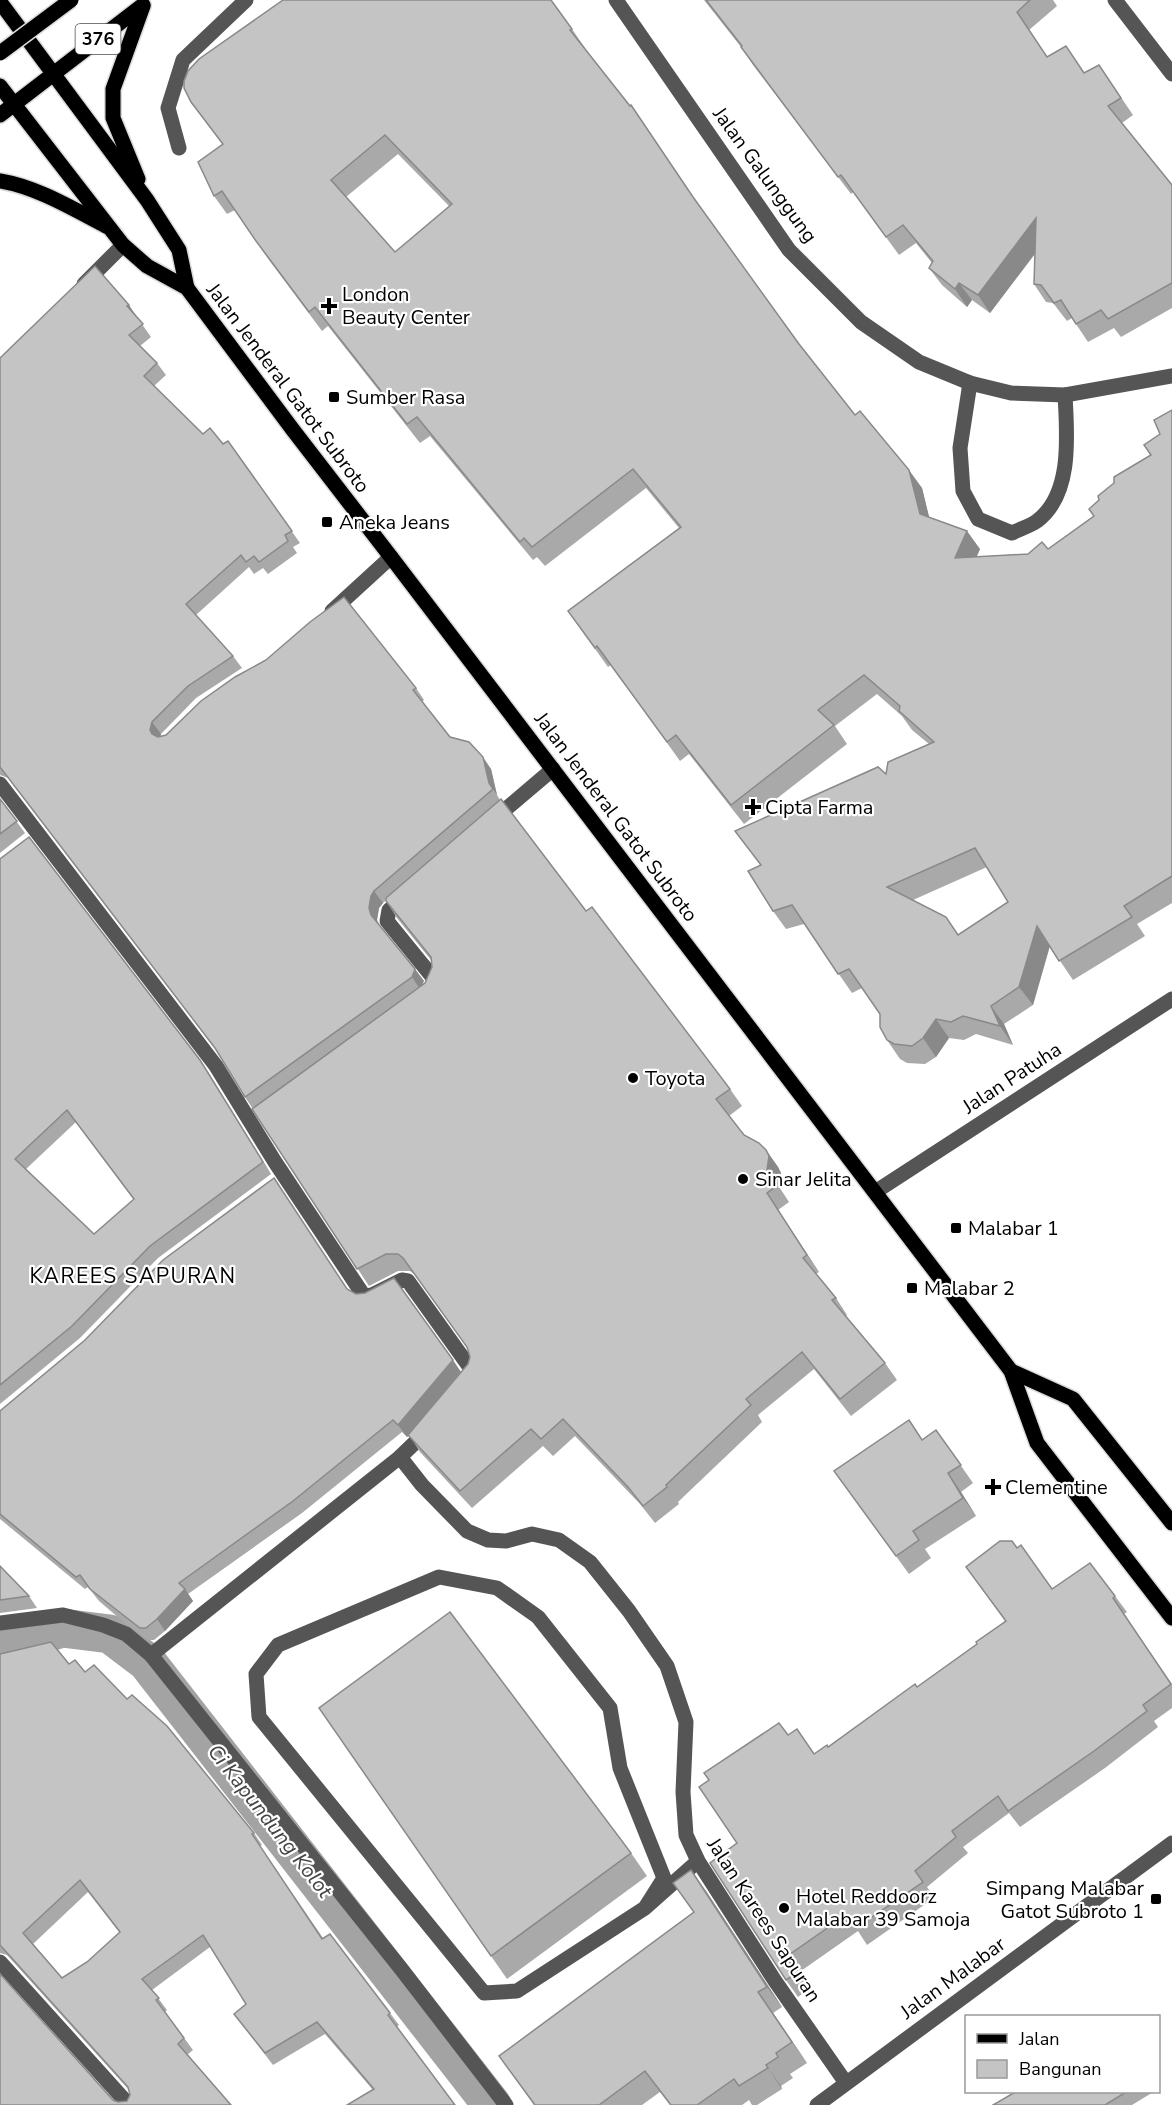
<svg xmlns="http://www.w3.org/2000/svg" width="1172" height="2105" font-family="'Nunito Sans',sans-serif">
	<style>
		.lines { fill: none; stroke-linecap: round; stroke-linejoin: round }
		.canal { stroke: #a3a3a3; stroke-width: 39 }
		.major-casing { stroke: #dbdbdb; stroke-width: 18 }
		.minor { stroke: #555; stroke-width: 15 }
		.major { stroke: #000; stroke-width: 15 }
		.major-bridge-casing { stroke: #dbdbdb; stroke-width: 18; stroke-linecap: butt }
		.major-bridge { stroke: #000; stroke-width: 15 }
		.wall { fill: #a9a9a9; fill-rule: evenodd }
		.shaded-wall { fill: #898989 }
		.building { fill: #c4c4c4; stroke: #898989; stroke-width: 1.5; fill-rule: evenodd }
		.poi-dot { fill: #000; stroke: #fff; stroke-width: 2 }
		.labels { text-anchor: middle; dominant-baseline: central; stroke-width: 4.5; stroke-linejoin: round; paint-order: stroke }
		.shield { fill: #fff; stroke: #4c4c4c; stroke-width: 1.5 }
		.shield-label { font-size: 18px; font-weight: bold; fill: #000 }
		.street-label { font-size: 20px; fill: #000; stroke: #fff }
		.poi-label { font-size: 20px; fill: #000; stroke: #fff; text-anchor: start }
		.neighbourhood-label { font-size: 21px; letter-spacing: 1.5px; fill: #000; stroke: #fff }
		.water-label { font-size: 21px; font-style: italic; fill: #444; stroke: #fff }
	</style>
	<rect width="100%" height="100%" fill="#fff"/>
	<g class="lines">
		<polyline class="canal" points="0,1647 62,1628 110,1634 147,1662 492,2105"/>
		<g class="major-casing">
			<g id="major">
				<polyline points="0,2 147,200 179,250 187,288"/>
				<polyline points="0,86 123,245 147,266 187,288 293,430 391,557 1011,1371 1037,1443 1172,1618"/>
				<polyline points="0,115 143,5"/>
				<polyline points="138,179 113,118 113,89 143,6"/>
				<path d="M0,181C37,187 73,209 106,226"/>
				<polyline points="1011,1371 1073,1399 1172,1523"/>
			</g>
		</g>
		<g class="minor">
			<polyline points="616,0 789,250 861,322 919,362 970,383 1011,393 1065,395 1172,376"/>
			<polyline points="1115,0 1172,74"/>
			<polyline points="179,148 168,108 183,60 246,0"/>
			<polyline points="84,284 123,245"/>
			<path d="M970,383L960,448L963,491L978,519L1012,533C1020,529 1030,526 1037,521C1073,494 1067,434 1065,395"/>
			<polyline points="332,611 391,557"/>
			<polyline points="0,784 216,1066 275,1162 362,1293 366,1296 372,1295 402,1280 408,1281 471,1369 472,1375 468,1382"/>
			<polyline points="493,820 553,769"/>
			<polyline points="405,897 389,910 387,921 435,980 431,989"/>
			<polyline points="875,1192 1172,999"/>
			<polyline points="400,1457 422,1485 467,1531 488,1540 506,1541 532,1534 559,1540 590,1562 629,1611 667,1666 686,1722 683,1792 686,1835 698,1861 775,1981 846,2083"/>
			<polyline points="0,1623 63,1615 103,1625 126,1634 151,1655 400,1457 428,1430"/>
			<polyline points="151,1655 402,1970 506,2105"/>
			<polyline points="645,1908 664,1878 620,1768 610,1708 538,1617 497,1588 439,1577 278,1645 256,1674 259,1717 484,1993 517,1991 645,1908 698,1861"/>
			<polyline points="0,1962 129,2105"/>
			<polyline points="817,2105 1172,1843"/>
		</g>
		<use href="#major" class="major"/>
		<g class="major-bridge-casing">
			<polyline id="major-bridge" points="0,53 71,0"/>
		</g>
		<use href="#major-bridge" class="major-bridge"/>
	</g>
	<g class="wall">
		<polygon points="704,0 1053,0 1057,6 1029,30 1047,57 1084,73 1099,65 1133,115 1122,123 1172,185 1172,308 1121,337 1114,328 1088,342 1072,318 1067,321 1053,303 1046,302 1034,284 1035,254 990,313 972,300 967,307 942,285 929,268 932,263 916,243 899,255 853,192 851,194 753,65 741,47"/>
		<path d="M572,29L585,48H584L701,208L799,344L855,415L922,488L929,517L980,549L976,557L1028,554L1048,549L1094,516L1151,455L1172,410V903L1137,924L1145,936L1073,980L1050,946L1033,1005L1004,1024L1013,1045L976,1034L964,1040L949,1038L936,1057L925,1064L907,1063L900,1059L887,1040L880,1014L862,988L852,993L804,924L786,929L773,911L760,866L886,774L929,744L912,730L902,716L877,694L835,726L847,744L744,824L689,754L680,761L611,665L608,667L568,611L679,528L646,488L545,566L537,557L533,560L430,436L420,443L328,326L322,331L269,260L235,210L227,214L214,196L222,144L191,102ZM398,154L449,206L395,252L346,197ZM987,867L1008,902L959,935L913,900Z"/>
		<path d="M137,317L151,337L140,346L157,363L166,375L154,386L203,434L223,444L228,441L300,543L293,547L297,553L268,574L263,568L254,574L249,567L196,615L233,656L242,668L196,698L161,734L160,737L416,688L424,700L422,702L450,737L491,769L497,795L500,800L586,911L730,1089L742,1106L729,1116L744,1135L766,1150L778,1167L781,1173L779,1187L789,1202L778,1210L819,1272L816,1274L836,1298L847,1315L846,1316L885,1363L897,1380L851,1416L814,1369L758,1415L762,1422L678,1502L679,1504L655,1523L640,1504L575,1436L553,1456L543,1446L472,1508L420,1452L409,1435L407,1437L402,1432L302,1513L188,1594L193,1601L165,1631L154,1640H148L126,1624L99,1601L88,1587L85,1589L0,1519V1411L348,1289L461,1372L468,1364L470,1357L467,1347L415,1275L410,1271H398L369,1286L245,1097L219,1053L8,778L0,775V358ZM386,900V901L397,918L431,960L432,967L425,983L422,984L424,981L379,924L377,920L379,908L383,903Z"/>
		<polygon points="0,799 25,833 0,853"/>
		<path d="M0,859L208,1072L271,1174L158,1258L80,1338L0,1404ZM76,1122L134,1200L94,1234L26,1169Z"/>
		<polygon points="936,1430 973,1483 961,1492 976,1516 925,1549 931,1558 909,1574 847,1489"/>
		<polygon points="1017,1548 1052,1589 1115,1596 1127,1612 1124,1614 1172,1684 1172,1708 1154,1721 1158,1727 1105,1768 1020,1827 1009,1813 963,1847 968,1853 927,1887 934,1898 867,1945 858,1931 798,1973 809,1989 798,1997 786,1980 737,1843 788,1735 814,1754 828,1747 917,1687 977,1644 1005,1621 966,1567"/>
		<polygon points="0,1566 29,1596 37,1608 0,1613"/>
		<path d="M0,1654L69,1664L85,1672L254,1833L262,1845L260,1846L323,1938L390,2013L399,2025L397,2027L455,2105L373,2090L325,2034L273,2065L234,2014L246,2004L210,1947L152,1990L167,2010L165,2012L193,2050L187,2055L231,2105H0L113,2100L118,2102L127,2101L130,2095L129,2090L7,1955L0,1953ZM88,1892L120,1933L87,1962L62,1978L33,1944Z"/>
		<polygon points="319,1708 631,1853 647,1876 507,1979"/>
		<polygon points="673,1883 706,1891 782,2007 773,2013 807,2063 790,2074 793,2078 781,2086 782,2089 757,2105 752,2105 749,2100 742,2105 670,2105 660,2092 642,2105 534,2105 499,2056 694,1913"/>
		<polygon points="1017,2091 1155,2091 1132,2105 993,2105"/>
	</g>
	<g class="shaded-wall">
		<polygon points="1036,218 1048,236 990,313 978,295"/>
		<polygon points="959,283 972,300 967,307 955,289"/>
		<polygon points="129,305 137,317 136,318 127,306"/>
		<polygon points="909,470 922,488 933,533 920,514"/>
		<polygon points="967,531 980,549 968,577 955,558"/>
		<polygon points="152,722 161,734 159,742 150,730"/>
		<polygon points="483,757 491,769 497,795 489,783"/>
		<polygon points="374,891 383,903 379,908 377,920 379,927 371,915 369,908 371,896"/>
		<polygon points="1037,926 1050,945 1033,1005 1019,987"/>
		<polygon points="415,969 424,981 420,989 412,977"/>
		<polygon points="991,1006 1004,1024 1013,1045 1000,1026"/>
		<polygon points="936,1019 949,1038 936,1057 923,1038"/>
		<polygon points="200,1060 208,1072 271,1174 263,1162"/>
		<polygon points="766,1150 778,1167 781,1173 779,1187 789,1202 767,1170"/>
		<polygon points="767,1193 778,1210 819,1272 807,1255"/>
		<polygon points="453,1360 461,1372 407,1437 398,1425"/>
		<polygon points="948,1473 961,1492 976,1516 963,1498"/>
		<polygon points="185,1589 193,1601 165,1631 157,1619"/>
		<polygon points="691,1870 706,1891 782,2007 767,1987"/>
		<polygon points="758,1992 773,2013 807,2063 792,2042"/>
		<polygon points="766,2065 781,2086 782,2089"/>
	</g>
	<g class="building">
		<path d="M283,0H551L572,29L570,30L630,106L631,105L693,197L799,344L855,415L860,411L909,470L920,514L967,531L955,558L1028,554L1042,542L1048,549L1094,516L1089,509L1099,500L1098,496L1114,483V477L1151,455L1144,445L1160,434L1154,420L1172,410V876L1124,906L1132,917L1059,961L1037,926L1019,987L991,1006L1000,1026L963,1016L951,1022L936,1019L923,1038L912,1046L894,1044L887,1040L880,1027V1014L849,969L838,974L792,905L773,911L748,871L761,865L735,831L878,767L886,774L888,762L934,742L899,711L900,706L864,675L818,710L834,725L731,805L676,735L667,742L597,646L595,648L568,611L681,527L633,469L532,547L524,538L520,542L417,417L407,424L315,307L309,312L256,241L222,191L214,196L198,162L223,144L191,102L184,88V81L188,71L199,59ZM385,135L452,204L395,252L331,180ZM975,848L1008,902L958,935L946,917L887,887Z"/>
		<polygon points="706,0 1030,0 1017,12 1047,57 1066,46 1084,73 1099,65 1121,98 1108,106 1172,185 1172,283 1108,319 1101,310 1076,324 1061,300 1054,303 1041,285 1034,284 1036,218 978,295 959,283 955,289 929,268 933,261 903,225 886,237 841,175 838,177 741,47 742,46"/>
		<polygon points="95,266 129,305 127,306 143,324 129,335 157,363 144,376 203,434 210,428 223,444 228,441 292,531 285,535 288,541 259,562 254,556 246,562 241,555 186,604 233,656 188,686 152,722 150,730 152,734 158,737 166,735 201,701 235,677 266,660 310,622 344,597 416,688 413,690 450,737 469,742 483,757 489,783 493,789 374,891 371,896 369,908 371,915 415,969 412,977 245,1097 215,1048 0,767 0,358"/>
		<polygon points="0,799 17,821 0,834"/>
		<polygon points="501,799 586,911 592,907 730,1089 716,1099 744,1135 759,1143 766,1150 769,1156 767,1170 778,1185 767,1193 807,1255 803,1258 836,1298 832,1300 885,1363 840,1399 802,1352 746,1399 751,1405 666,1485 667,1487 643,1506 628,1487 563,1419 541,1439 531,1429 460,1491 408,1435 468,1364 470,1357 467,1347 403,1258 398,1254 386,1254 357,1269 252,1109 425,983 432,967 431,957 386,901 386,898"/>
		<path d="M29,837L200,1060L263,1162L150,1246L72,1326L0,1385V859ZM67,1110L134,1199L94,1234L15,1159Z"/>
		<polygon points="274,1178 347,1289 356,1294 365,1293 394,1278 453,1360 398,1425 393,1420 293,1501 179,1583 185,1589 157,1619 146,1628 140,1628 118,1611 90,1589 80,1575 76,1577 0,1514 0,1411 85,1340 163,1260"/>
		<polygon points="909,1420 922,1440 936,1430 961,1465 948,1473 963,1498 913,1531 919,1540 896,1556 834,1471"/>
		<polygon points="1000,1541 1012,1541 1017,1548 1021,1545 1052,1589 1090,1563 1115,1596 1113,1598 1171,1684 1143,1705 1147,1711 1094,1751 1008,1811 998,1796 952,1831 956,1837 915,1871 923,1882 856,1928 846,1915 786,1957 797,1973 786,1980 710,1863 737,1843 699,1787 709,1780 704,1773 779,1723 788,1735 797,1729 814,1754 827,1745 828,1747 915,1684 917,1687 977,1644 976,1642 1006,1621 966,1567"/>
		<polygon points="0,1566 29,1596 0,1600"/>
		<polygon points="450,1612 631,1853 491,1956 319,1708"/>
		<path d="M51,1642L69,1664L75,1660L85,1672L94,1665L127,1699L132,1695L167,1726L254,1833L252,1834L322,1939L330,1934L390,2013L388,2015L455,2105H347L374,2089L317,2022L265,2053L234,2014L246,2004L203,1935L142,1979L159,1998L156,2000L184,2038L178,2044L231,2105H0V1974L113,2100L118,2102L127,2101L130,2095L128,2087L0,1945V1654ZM80,1880L120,1932L87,1962L62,1978L23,1933Z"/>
		<polygon points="691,1870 767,1987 758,1992 792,2042 776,2053 778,2057 766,2065 768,2068 739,2086 734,2079 697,2105 671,2105 645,2071 599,2105 535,2105 499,2056 694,1912 673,1883"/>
		<polygon points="1017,2091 1128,2091 1105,2105 993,2105"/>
	</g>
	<g class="poi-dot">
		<path d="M326 297h6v6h6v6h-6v6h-6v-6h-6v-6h6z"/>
		<rect x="328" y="391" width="12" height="12" rx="3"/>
		<rect x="321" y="516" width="12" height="12" rx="3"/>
		<path d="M750 798h6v6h6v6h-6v6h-6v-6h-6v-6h6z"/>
		<circle cx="633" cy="1078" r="6"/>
		<circle cx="743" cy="1179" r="6"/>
		<rect x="950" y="1222" width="12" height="12" rx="3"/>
		<rect x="906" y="1282" width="12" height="12" rx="3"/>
		<path d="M990 1478h6v6h6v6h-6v6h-6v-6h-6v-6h6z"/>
		<rect x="1150" y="1893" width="12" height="12" rx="3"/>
		<circle cx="784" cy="1908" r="6"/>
	</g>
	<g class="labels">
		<rect class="shield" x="75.5" y="24" width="45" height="30" rx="4.5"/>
		<g class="shield-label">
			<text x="98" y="39">376</text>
		</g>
		<g class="street-label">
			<text transform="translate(765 175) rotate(54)">Jalan Galunggung</text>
			<text transform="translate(288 388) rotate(53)">Jalan Jenderal Gatot Subroto</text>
			<text transform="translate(616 817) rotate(53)">Jalan Jenderal Gatot Subroto</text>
			<text transform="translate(1012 1078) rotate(-33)">Jalan Patuha</text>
			<text transform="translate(764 1920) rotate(57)">Jalan Karees Sapuran</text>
			<text transform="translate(953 1978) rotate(-36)">Jalan Malabar</text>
		</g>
		<g class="poi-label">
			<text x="342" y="294">London<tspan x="342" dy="23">Beauty Center</tspan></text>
			<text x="346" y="397">Sumber Rasa</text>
			<text x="339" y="522">Aneka Jeans</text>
			<text x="765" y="807">Cipta Farma</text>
			<text x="645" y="1078">Toyota</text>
			<text x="755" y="1179">Sinar Jelita</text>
			<text x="968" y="1228">Malabar 1</text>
			<text x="924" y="1288">Malabar 2</text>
			<text x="1005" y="1487">Clementine</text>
			<text x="1144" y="1888" text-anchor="end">Simpang Malabar<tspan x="1144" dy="23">Gatot Subroto 1</tspan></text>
			<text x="796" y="1896">Hotel Reddoorz<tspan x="796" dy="23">Malabar 39 Samoja</tspan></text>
		</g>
		<g class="neighbourhood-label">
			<text x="133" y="1276">KAREES SAPURAN</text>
		</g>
		<g class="water-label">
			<text transform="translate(270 1821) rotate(52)">Ci Kapundung Kolot</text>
		</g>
	</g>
	<rect x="965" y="2015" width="195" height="78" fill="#ffffff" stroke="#999999" stroke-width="1.5"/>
	<rect x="977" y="2034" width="30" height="9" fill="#000000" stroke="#999999" stroke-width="1.5"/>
	<text x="1019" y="2045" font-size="18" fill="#000000">Jalan</text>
	<rect x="977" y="2060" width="30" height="18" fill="#c4c4c4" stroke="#999999" stroke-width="1.5"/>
	<text x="1019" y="2075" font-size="18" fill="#000000">Bangunan</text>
</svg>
